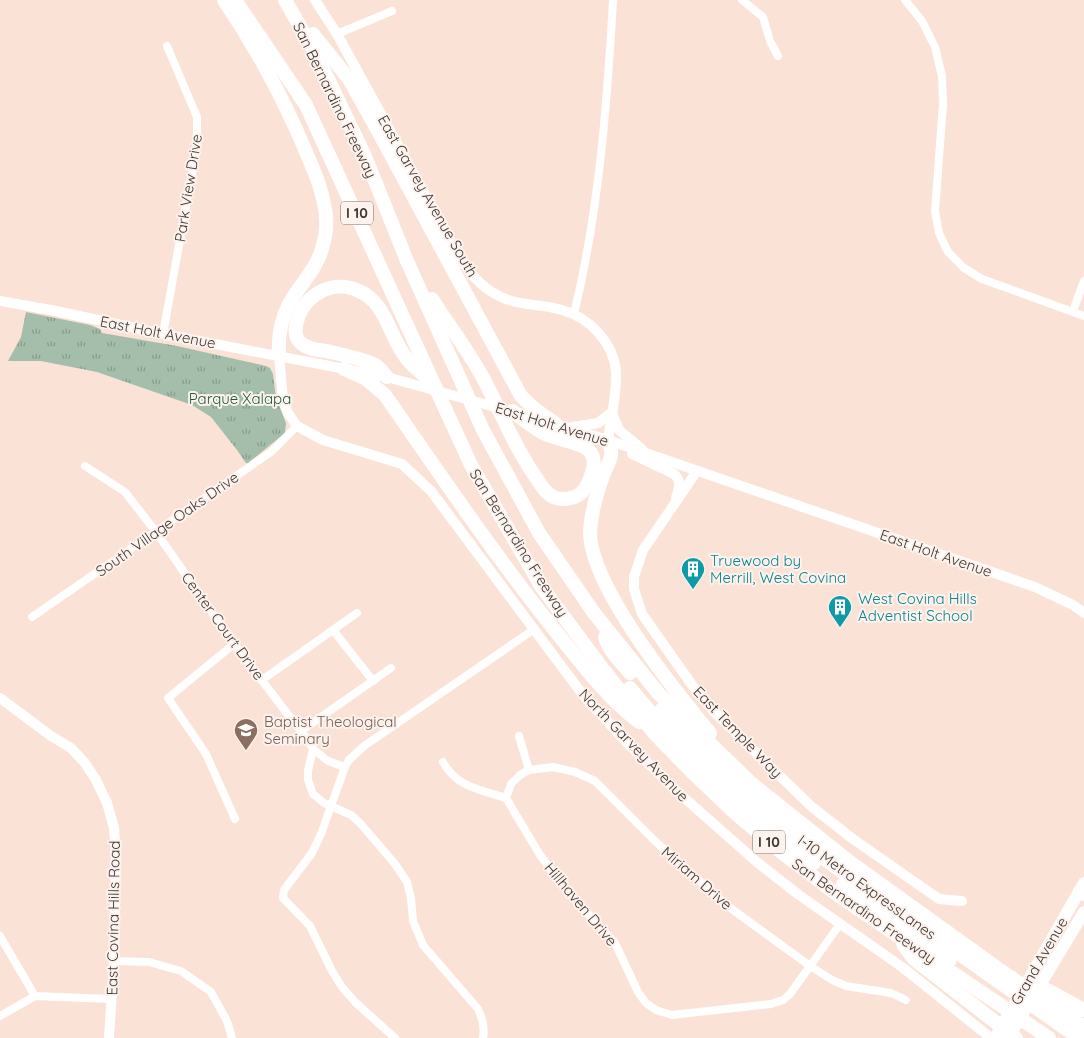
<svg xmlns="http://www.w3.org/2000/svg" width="1084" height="1038" font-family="Quicksand,sans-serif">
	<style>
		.park { fill: url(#park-tufts) }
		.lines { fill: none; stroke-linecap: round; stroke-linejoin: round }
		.minor { stroke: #fff; stroke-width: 8 }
		.tertiary { stroke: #fff; stroke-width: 10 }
		.primary { stroke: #fff; stroke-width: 12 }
		.motorway { stroke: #fff; stroke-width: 14 }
		.labels { text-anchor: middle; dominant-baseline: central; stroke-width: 4; stroke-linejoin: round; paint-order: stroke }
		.shield { fill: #fcf3ee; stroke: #79706c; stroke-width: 1 }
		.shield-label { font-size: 14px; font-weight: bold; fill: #413834 }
		.street-label { font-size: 15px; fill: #413834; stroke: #fcf3ee }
		.park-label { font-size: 15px; fill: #215635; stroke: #fcf3ee }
		.culture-label { font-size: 15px; fill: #0d838f; stroke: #fcf3ee; text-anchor: start }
		.education-label { font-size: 15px; fill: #785e54; stroke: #fcf3ee; text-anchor: start }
	</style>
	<defs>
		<pattern id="park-tufts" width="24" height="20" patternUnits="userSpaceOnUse" patternTransform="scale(1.25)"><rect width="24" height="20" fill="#a4beab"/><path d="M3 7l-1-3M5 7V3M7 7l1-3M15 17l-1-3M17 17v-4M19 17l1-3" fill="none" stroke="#879b8c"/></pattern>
	</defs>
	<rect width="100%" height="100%" fill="#fae2d7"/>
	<polygon class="park" points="26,312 90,325 100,329 102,333 177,346 266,366 270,368 273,374 276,398 286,423 285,433 248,463 246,463 237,450 211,417 192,405 97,372 41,361 8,361 21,337"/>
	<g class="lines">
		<g class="minor">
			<polyline points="742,0 763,17 770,41 778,56"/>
			<polyline points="905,0 922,21 935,47 942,76 943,105 935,211 939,233 948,252 964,268 982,279 1084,316"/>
			<polyline points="337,34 392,11"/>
			<polyline points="1073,311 1084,281"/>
			<path d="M574,314C599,211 607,105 613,0"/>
			<polyline points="163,334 197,145 197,117 167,46"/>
			<path d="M85,466L125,492L156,532L234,644L309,742L313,749L308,771V780L313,794L324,803L351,815L360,823L395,864L407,882L411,898L413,921L423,945L478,1009C483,1019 485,1027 483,1038"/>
			<polyline points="32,617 271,452 297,426"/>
			<polyline points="333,630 373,681"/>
			<polyline points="234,644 168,698 206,754 235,819"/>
			<polyline points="262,680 357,613"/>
			<polyline points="301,731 391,668"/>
			<polyline points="519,736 529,770"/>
			<polyline points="313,749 328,761 345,767"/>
			<path d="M443,762C456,787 481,790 506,798L540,855L569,893L615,943L638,992L646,1003L656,1010L672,1015L771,1004L783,1000L790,994L840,924"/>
			<polyline points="506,798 511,784 520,775 529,770 553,767 575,772 595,781 656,842 729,907 810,966 832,980 846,986 891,993 906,1000"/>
			<polyline points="0,936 35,996"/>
			<polyline points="114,961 149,962 181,971 211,992 227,1021 232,1038"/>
			<polyline points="0,1016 35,996 111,999"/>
			<polyline points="395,1038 355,1002 342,987 332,971 310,926 283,898 284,890 312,853 321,834 345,767 349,760 364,746 533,630"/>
		</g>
		<g class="tertiary">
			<path d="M315,0L337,34L459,256C470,275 484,291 506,299C523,306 543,304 562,310C589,317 614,343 616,372C617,395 611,418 608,440"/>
			<polyline points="0,301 56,311 163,334 387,377 502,409"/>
			<polyline points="279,355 283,400 288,413 297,426 323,440 402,464 431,491 583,695 631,747 681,795 758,863 799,895 902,967 991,1038"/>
			<polyline points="519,413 608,440 1035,587 1073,605 1084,613"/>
			<polyline points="612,413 619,430 642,449"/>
			<polyline points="572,427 598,423 612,412"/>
			<path d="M632,454L674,474C682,481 679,488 676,498"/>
			<polyline points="697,471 643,550 634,577 634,589 642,614 692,685 714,712 812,807 853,839 939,899 962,901"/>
			<polyline points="0,698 51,736 71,748 85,763 96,780 107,803 114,828 116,856 114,961 109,1038"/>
		</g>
		<g class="primary">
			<polyline points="995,1038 1084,883"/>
			<polyline points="1008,1038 1084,912"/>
		</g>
		<g class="motorway">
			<path d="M224,0C255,46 282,96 304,147C311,165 321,184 324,204C327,217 327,232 323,245C318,268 300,284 289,304C281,319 278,338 279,355"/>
			<polyline points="235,0 306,105 471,465 541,586 599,664 654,733 693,773 736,814 785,855 839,896 1049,1038"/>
			<polyline points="285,0 317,56 365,156 407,261 483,430 539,533 594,613 659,694 752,784 851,863 997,968 1084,1027"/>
			<polyline points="313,34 349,79 377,129 521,396 536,410 556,424"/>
			<path d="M432,299C448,324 467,349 482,376C500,409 513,445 535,476C539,482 543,490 549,494C553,498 558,499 563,499C575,499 585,493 589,481C607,439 570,446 543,433C532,427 522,418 512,411"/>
			<path d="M344,369L366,379L385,395C441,476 496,557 557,633C582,664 607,698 639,722"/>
			<path d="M387,377C384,374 381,369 377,366C367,359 338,354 326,351C318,350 307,349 301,343C296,339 295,332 296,326C301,296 332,278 359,291C387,303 389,337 407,359C412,365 419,371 426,377"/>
			<path d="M608,440C609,444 612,450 611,455C610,462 605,470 603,476C596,495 591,512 590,532C590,586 675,691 710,733"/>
			<path d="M605,637C608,650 621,662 630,673"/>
			<path d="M630,688C683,753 747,813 814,863"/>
			<polyline points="662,709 716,765 755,802 823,858 1079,1038"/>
			<polyline points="843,884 889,918 950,960"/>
			<polyline points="1080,891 1084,894"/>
			<polyline points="903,944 914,959 1016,1038"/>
			<polyline points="1034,983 1084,1010"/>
		</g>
	</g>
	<defs>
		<g id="building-pin" transform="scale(1.25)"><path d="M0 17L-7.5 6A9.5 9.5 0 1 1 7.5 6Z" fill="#0f9aa8" stroke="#fcf3ee"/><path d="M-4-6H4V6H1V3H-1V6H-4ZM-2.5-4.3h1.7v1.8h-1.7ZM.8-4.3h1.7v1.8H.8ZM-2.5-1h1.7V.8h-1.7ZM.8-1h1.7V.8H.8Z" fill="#fff"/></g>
		<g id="school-pin" transform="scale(1.25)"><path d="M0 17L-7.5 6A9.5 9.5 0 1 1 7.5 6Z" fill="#8d6e63" stroke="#fcf3ee"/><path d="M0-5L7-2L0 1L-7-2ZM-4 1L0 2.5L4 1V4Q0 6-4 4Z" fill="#fff"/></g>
	</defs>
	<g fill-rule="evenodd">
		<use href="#building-pin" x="693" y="569"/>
		<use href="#building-pin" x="840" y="607"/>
		<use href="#school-pin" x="246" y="730"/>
	</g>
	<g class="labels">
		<g class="shield">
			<rect x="341" y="201.5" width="32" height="23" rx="4"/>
			<rect x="753" y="830.5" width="32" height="23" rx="4"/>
		</g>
		<g class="shield-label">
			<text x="357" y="213">I 10</text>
			<text x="769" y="842">I 10</text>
		</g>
		<g class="street-label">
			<text transform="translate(335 100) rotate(64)">San Bernardino Freeway</text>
			<text transform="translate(188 188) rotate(-81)">Park View Drive</text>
			<text transform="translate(428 196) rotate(60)">East Garvey Avenue South</text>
			<text transform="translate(158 332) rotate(11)">East Holt Avenue</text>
			<text transform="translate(552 424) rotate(17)">East Holt Avenue</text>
			<text transform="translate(167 524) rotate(-35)">South Village Oaks Drive</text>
			<text transform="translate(519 543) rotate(58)">San Bernardino Freeway</text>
			<text transform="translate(936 553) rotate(19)">East Holt Avenue</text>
			<text transform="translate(223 626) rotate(54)">Center Court Drive</text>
			<text transform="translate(738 732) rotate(46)">East Temple Way</text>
			<text transform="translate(634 745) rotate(46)">North Garvey Avenue</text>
			<text transform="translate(697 878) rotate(41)">Miriam Drive</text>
			<text transform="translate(867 887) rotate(36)">I-10 Metro ExpressLanes</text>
			<text transform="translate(581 904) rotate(50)">Hillhaven Drive</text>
			<text transform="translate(864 911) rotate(35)">San Bernardino Freeway</text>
			<text transform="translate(113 918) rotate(-89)">East Covina Hills Road</text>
			<text transform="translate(1039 961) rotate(-60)">Grand Avenue</text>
		</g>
		<g class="park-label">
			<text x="240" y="398">Parque Xalapa</text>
		</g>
		<g class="culture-label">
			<text x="710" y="560">Truewood by<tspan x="710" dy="17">Merrill, West Covina</tspan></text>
			<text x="858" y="598">West Covina Hills<tspan x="858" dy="17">Adventist School</tspan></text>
		</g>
		<g class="education-label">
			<text x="264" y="721">Baptist Theological<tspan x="264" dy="17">Seminary</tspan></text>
		</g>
	</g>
</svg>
